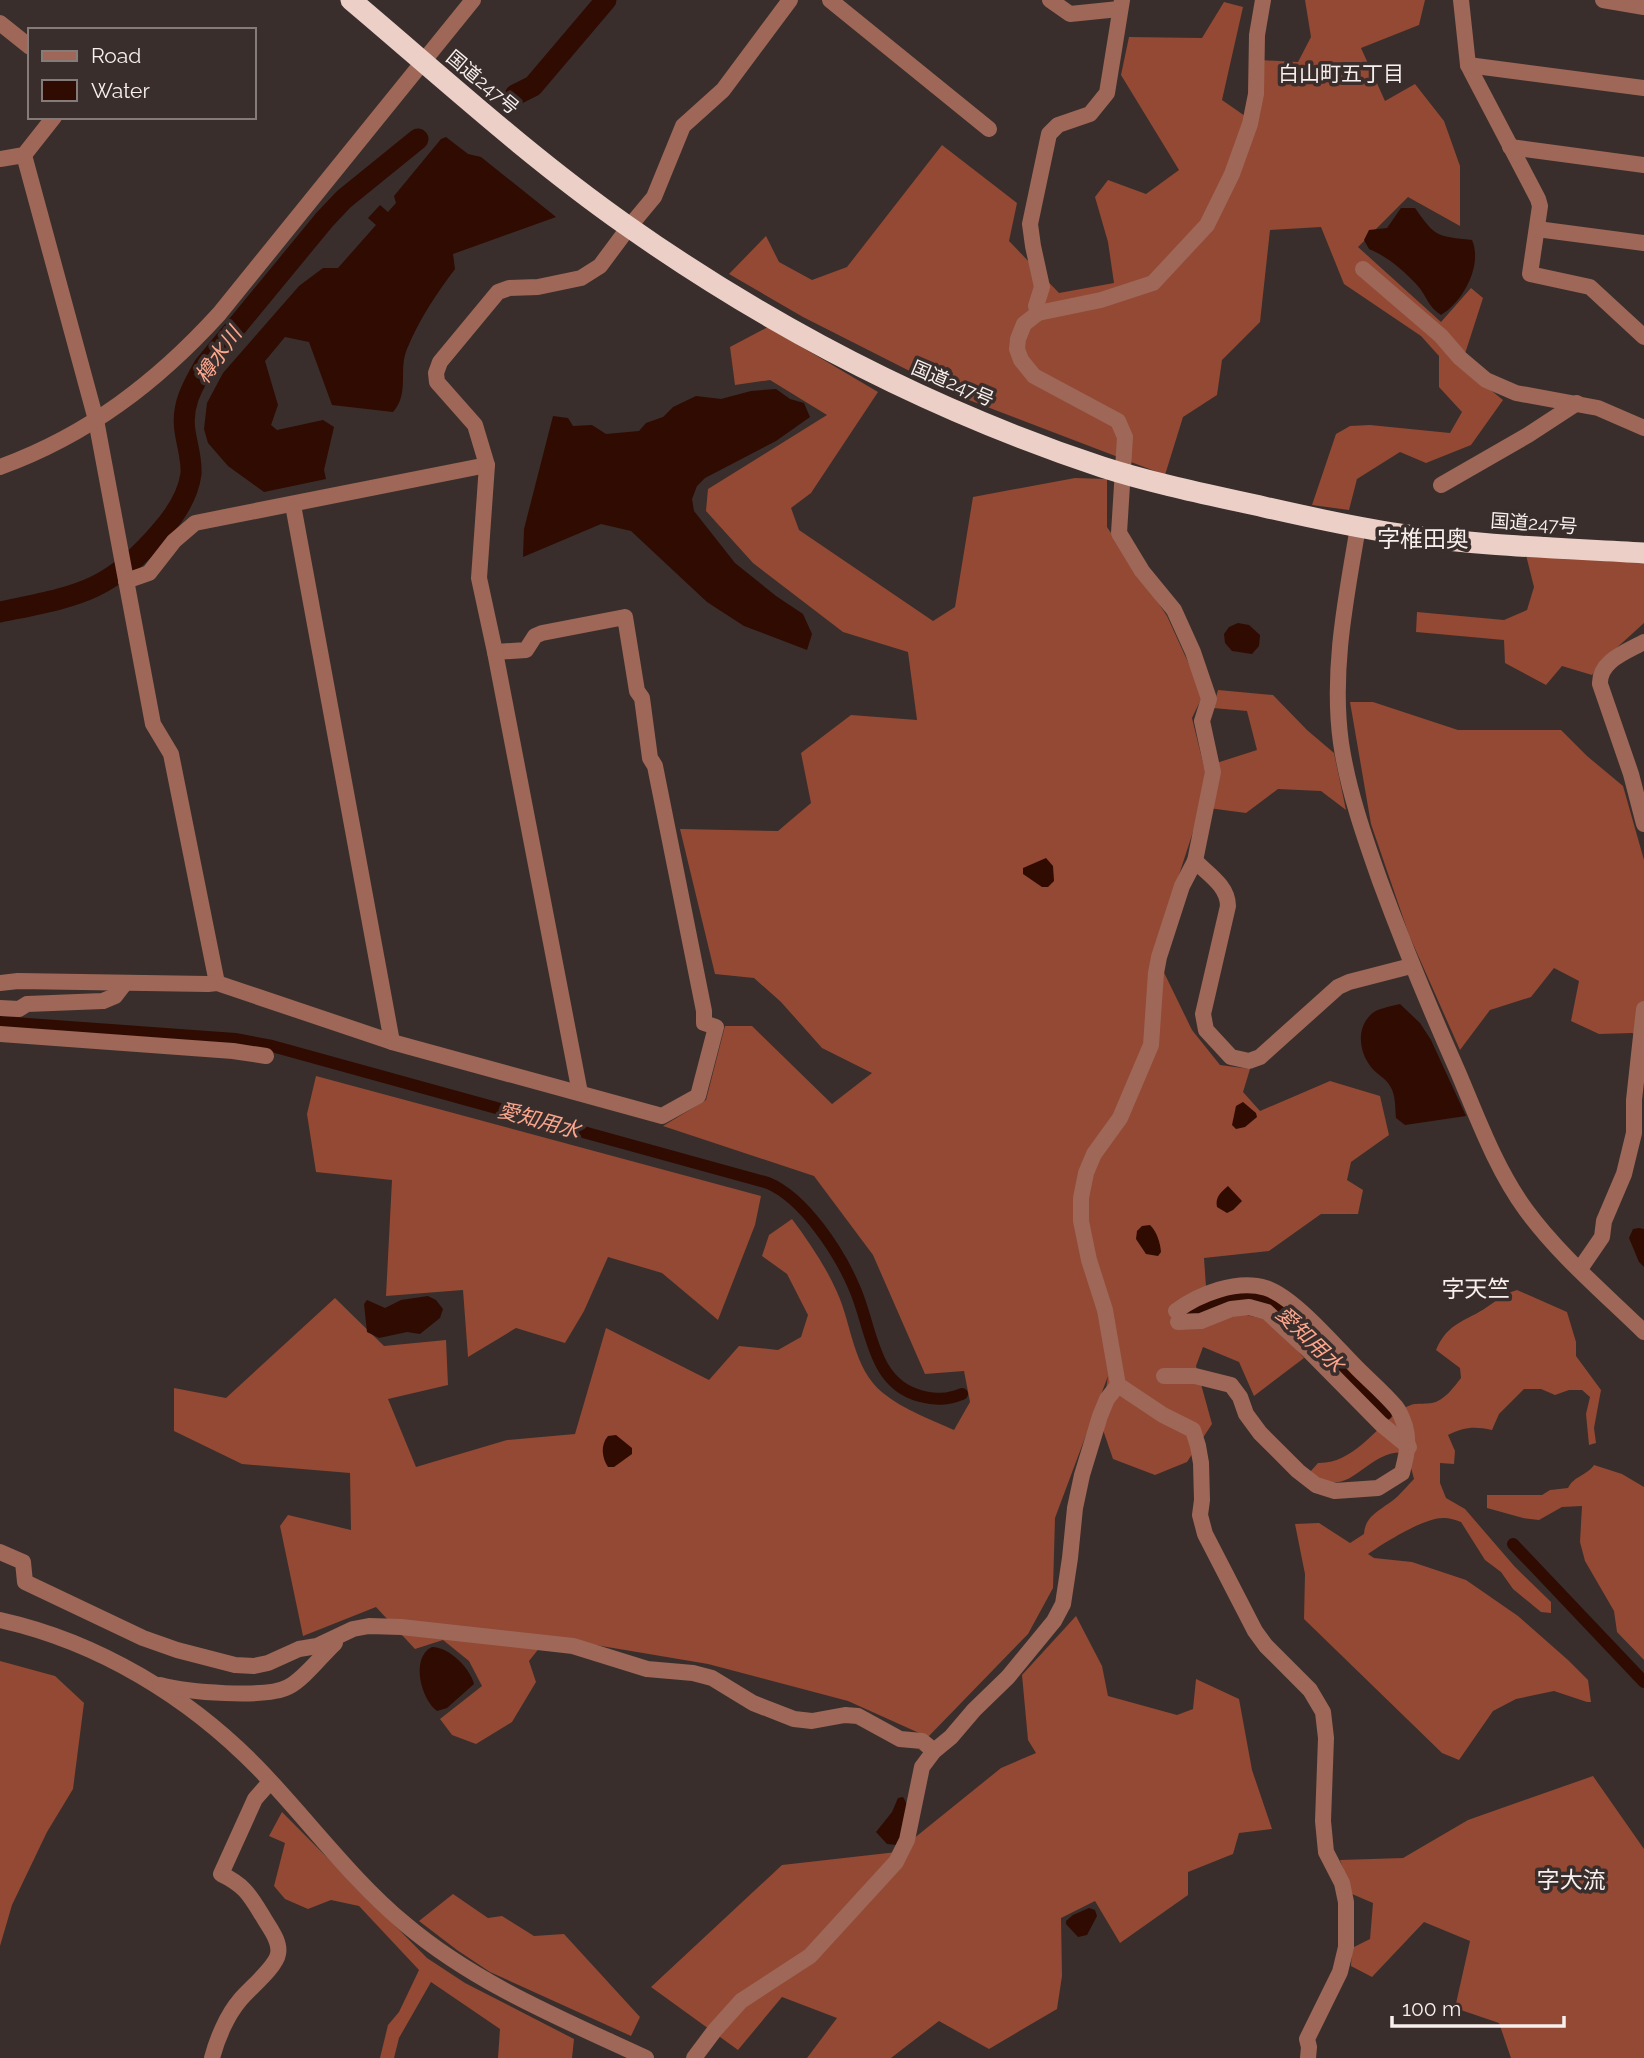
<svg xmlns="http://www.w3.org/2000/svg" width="1644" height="2058" font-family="Raleway,'Noto Sans JP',sans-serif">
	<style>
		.forest { fill: #934933 }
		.water { fill: #300b02 }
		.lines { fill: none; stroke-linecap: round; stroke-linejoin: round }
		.canal { stroke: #300b02; stroke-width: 12 }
		.river { stroke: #300b02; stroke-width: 21 }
		.minor { stroke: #9e6757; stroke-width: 16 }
		.highway { stroke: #ecd0c8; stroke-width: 21 }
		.labels { text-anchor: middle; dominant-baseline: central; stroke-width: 7; stroke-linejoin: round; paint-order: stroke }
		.street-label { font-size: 19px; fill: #f7f0ee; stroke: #392e2b }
		.neighbourhood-label { font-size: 21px; fill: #f7f0ee; stroke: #392e2b }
		.water-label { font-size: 21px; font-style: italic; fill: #fda68d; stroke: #392e2b }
		.quarter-label { font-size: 23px; fill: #f7f0ee; stroke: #392e2b }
	</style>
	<rect width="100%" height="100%" fill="#392e2b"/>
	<g class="forest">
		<polygon points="1305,0 1425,0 1419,25 1361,48 1385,101 1415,84 1444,121 1460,166 1460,226 1408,197 1358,247 1441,322 1471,288 1483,298 1461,366 1503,400 1471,445 1426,463 1400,452 1357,479 1349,510 1312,505 1336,434 1350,426 1370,425 1450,433 1462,412 1439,387 1439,356 1421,336 1344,284 1321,227 1270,230 1260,322 1222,360 1217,395 1183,417 1165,475 961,397 803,317 729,274 766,236 779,262 812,280 847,267 942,145 1017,203 1009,241 1059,293 1114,283 1108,242 1095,197 1108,180 1146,194 1179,170 1121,75 1129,37 1202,38 1224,2 1243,7 1222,100 1245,116 1260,60 1298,62 1311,37"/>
		<path d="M768,327L878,392L811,493L791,508L799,530L933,621L955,607L973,497L1075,478L1107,479V527L1167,616L1203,695L1192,718L1204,767L1257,750L1247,711L1213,708L1218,690L1273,695L1307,730L1334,753L1346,810L1321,791L1278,789L1246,813L1201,807L1154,952L1192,1030L1220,1065L1250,1069L1243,1092L1260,1111L1330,1081L1380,1096L1389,1135L1351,1162L1347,1180L1363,1190L1358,1214H1321L1269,1251L1204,1258L1206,1287L1176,1325L1242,1314L1272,1321L1304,1358L1254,1396L1239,1362L1203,1347L1196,1366L1212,1424L1187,1462L1155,1475L1113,1459L1101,1424L1108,1376L1055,1518L1053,1588L1028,1634L928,1737L848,1701L708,1664L548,1637L529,1661L536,1682L512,1722L476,1744L452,1735L440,1719L482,1686L469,1661L443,1640L415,1649L376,1607L303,1636L280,1526L288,1515L351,1530L350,1473L242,1464L174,1431V1388L226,1398L335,1298L384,1346L446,1340L448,1385L388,1399L416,1467L507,1440L575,1434L606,1328L709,1380L739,1346L778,1350L801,1337L808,1315L787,1274L762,1256L769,1235L792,1219C809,1242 825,1265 837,1292C852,1325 853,1369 883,1393C904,1410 930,1419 954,1430L970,1402L964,1371L925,1374L873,1255L814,1176L663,1126L706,1100L725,1026H752L832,1104L872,1073L822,1048L781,1002L754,978L715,974L680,829L778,831L811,803L801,753L851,715L917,720L908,652L843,632L753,563L706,511L708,489L827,415L770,380L735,385L730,347Z"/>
		<polygon points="1526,555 1644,560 1644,623 1611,653 1592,675 1562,666 1546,685 1505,663 1504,640 1416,632 1417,612 1504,620 1527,610 1534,587"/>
		<polygon points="1350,702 1373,702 1458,730 1561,730 1587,756 1623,786 1644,860 1644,1038 1632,1033 1599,1034 1571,1021 1579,981 1554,968 1531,997 1490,1010 1460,1050 1409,935 1371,824"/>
		<polygon points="316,1076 761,1196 755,1225 718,1320 662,1273 608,1257 584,1311 565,1343 516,1328 468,1357 463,1290 386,1296 392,1180 316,1172 307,1114"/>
		<path d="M1517,1290L1567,1312L1576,1342V1356L1601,1390L1594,1428L1596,1443L1589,1445L1586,1414L1590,1397L1582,1390H1569L1555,1395L1541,1389H1524L1499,1414L1492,1430C1474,1426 1464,1427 1448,1435L1455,1451L1454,1464L1440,1463V1483L1446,1498L1465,1509L1515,1567L1551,1602V1613L1541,1612L1513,1589L1501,1572L1485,1560L1461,1522C1456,1520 1449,1518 1444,1518C1425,1517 1384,1543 1368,1554L1374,1558L1412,1562L1466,1580L1518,1616L1568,1660L1588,1680L1591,1702H1587L1554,1691L1516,1699L1493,1711L1459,1760L1442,1753L1304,1619L1305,1574L1295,1524L1319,1523L1350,1543L1364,1534C1365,1514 1384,1509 1398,1496C1403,1491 1408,1485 1414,1479L1407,1453C1366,1446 1350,1506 1310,1472L1318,1463C1353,1464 1375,1428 1401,1410C1415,1401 1418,1405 1432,1403C1444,1401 1454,1387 1461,1378L1460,1368L1436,1350C1448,1322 1465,1322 1487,1307C1499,1299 1502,1295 1517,1290Z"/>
		<path d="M1594,1465L1622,1474L1644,1487V1660L1617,1632L1614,1611L1585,1561L1580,1542L1582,1506L1562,1507L1539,1520L1523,1518L1487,1508V1495H1542L1550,1490L1568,1488C1574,1476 1586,1476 1594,1465Z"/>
		<polygon points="1076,1616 1102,1666 1108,1696 1177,1715 1193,1709 1196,1679 1239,1699 1252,1770 1272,1829 1239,1833 1233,1854 1188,1872 1188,1895 1120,1943 1095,1901 1061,1918 1062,1976 1057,2009 989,2049 939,2021 891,2058 807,2058 837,2018 782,1997 738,2050 651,1987 782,1865 897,1852 1001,1768 1036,1753 1028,1740 1022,1675"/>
		<polygon points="0,1661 55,1676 84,1703 73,1789 47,1832 12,1905 0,1946"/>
		<polygon points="1593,1776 1644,1849 1644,2058 1511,2058 1499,2023 1455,2008 1470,1941 1424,1922 1372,1977 1351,1966 1352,1948 1370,1939 1373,1903 1352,1894 1340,1860 1403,1858 1468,1820"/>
		<polygon points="282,1812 427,1958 465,1983 574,2039 572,2058 498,2058 500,2029 431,1982 399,2038 394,2058 380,2058 388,2025 399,2012 419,1970 359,1906 331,1900 308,1909 285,1899 274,1886 285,1843 269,1836"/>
		<polygon points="453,1894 488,1918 502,1916 534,1936 564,1934 640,2017 631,2036 490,1972 457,1950 419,1921"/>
	</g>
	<g class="water">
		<path d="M446,137L468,154L481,157L556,217L453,254L455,269C436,294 419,320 407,349C398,370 410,393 393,412L332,405L309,342L285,337L265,361L278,405L271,425L277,430L323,420L334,427L324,470L326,479L264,492L228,466L208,443L204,429L207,403L223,373L299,286L323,268H338L376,225L368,218L380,205L388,212L396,203L394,196L441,139Z"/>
		<path d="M1401,208H1415C1436,238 1437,236 1472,240C1483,265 1463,302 1441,315C1428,307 1427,296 1417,285C1404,271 1387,256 1369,249L1364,240L1369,230L1387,228Z"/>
		<polygon points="776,389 790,399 804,403 810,417 776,441 705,478 697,486 692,499 694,511 735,563 776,596 803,614 812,634 807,650 744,626 707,602 631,531 601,524 523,557 524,529 553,416 568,418 573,426 592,425 606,434 639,431 646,423 663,417 673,407 696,396 721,399 751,391"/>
		<polygon points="1238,623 1249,625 1260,635 1259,646 1252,654 1232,651 1225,643 1224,634 1229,627"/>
		<polygon points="1046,858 1053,866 1054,881 1048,887 1042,887 1023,874 1023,868"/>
		<path d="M1400,1004L1420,1023L1431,1040L1466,1116L1405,1125L1396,1118C1395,1108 1396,1095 1390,1086C1386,1078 1376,1074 1371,1067C1358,1051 1356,1025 1374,1012C1381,1008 1392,1006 1400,1004Z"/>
		<polygon points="1243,1102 1256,1113 1257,1117 1245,1127 1236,1129 1232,1125 1236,1106"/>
		<path d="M1228,1186L1242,1201L1233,1210L1227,1213L1217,1207C1215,1197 1221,1192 1228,1186Z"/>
		<path d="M1150,1225C1157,1232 1160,1242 1161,1252L1158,1256L1146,1254L1136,1239L1137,1231L1142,1226Z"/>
		<polygon points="1639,1228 1644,1229 1644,1267 1639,1262 1629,1238 1633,1229"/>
		<polygon points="428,1296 436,1300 443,1309 440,1318 420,1334 407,1332 379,1338 367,1332 364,1304 367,1300 385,1308 401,1300"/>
		<path d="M616,1435L632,1448V1454L614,1467H608C602,1458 600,1445 608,1436Z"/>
		<path d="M432,1647C449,1647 470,1668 474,1684L447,1708L437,1711C421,1700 410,1657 432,1647Z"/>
		<path d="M903,1797C913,1812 905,1831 897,1845L887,1844L876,1832L892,1812L898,1798Z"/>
		<polygon points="1089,1908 1095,1910 1097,1916 1087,1935 1078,1937 1066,1924 1066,1921 1073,1915"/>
	</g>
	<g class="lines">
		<g class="canal">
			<path d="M0,1022L235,1039L272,1046L768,1183C804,1198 839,1252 854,1287C872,1326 871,1383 920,1396C936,1400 947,1400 962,1394"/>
			<polyline points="1179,1316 1229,1299 1249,1296 1272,1303 1315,1342 1386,1414"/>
			<polyline points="1513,1544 1644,1682"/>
		</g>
		<g class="river">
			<polyline points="515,95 533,86 606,0"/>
			<path d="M0,612C77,596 109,593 162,530C176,514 188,495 191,474C192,459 187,445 185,431C181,406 192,387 204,366L325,219L344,199L418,139"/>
		</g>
		<g class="minor">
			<polyline points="830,0 989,129"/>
			<polyline points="1050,0 1070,14 1119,9"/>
			<polyline points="1461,0 1468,65 1472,73 1538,199 1540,206 1530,274 1590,287 1644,337"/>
			<polyline points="1603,0 1644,7"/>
			<polyline points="0,23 30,47"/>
			<polyline points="1468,65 1644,88"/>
			<polyline points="1510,147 1644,165"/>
			<polyline points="24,155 96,420 153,724 171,754 217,983"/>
			<polyline points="0,159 24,155 54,117"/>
			<polyline points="1537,229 1644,243"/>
			<polyline points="1363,269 1441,336 1460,358 1486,380 1516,393 1598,408 1644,428"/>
			<polyline points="1038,313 1036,306 1042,287 1033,246 1030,224 1049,134 1058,125 1090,114 1107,93 1122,0"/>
			<path d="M0,467C88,435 157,382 219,314L473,0"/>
			<polyline points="1441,485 1528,435 1577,403"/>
			<polyline points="293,505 392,1042"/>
			<path d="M1358,527C1346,598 1331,671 1341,743C1348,790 1364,836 1380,881C1404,946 1430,1009 1458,1072C1478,1119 1496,1169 1526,1210C1559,1255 1604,1293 1644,1332"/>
			<polyline points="126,581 149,573 174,541 195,523 487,465"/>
			<path d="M1644,642C1626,652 1599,661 1600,684L1631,774L1644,824"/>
			<path d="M1195,861C1208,874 1228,886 1228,906L1203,1014L1206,1030L1231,1057L1249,1061L1260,1057L1338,987L1349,982L1411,966"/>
			<polyline points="0,983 18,981 208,984 217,983 392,1042 662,1116 698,1096 716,1027 704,1023 704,1011 655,766 650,758 642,698 637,691 625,617 542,633 535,636 526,650 495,652"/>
			<polyline points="0,1008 19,1009 27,1004 103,1001 115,996 125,983"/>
			<polyline points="0,1034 233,1051 266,1056"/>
			<polyline points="580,1093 495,652 479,578 487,465 475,425 437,382 436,373 440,362 498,292 509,288 538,287 581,278 600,266 629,227 654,197 683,126 723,90 790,0"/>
			<polyline points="1580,1269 1602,1237 1604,1221 1624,1174 1634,1133 1634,1100 1644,1009"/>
			<polyline points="1178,1322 1201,1321 1231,1309 1249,1307 1267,1312 1307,1349 1381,1424 1409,1447"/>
			<path d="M1164,1376H1195L1231,1385L1240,1397L1246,1414L1260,1433L1298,1471L1316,1485L1335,1491L1378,1488L1402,1473C1406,1457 1410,1443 1405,1426C1403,1420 1400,1412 1396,1407C1384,1393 1370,1381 1358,1369C1336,1347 1294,1297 1266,1288C1237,1279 1199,1294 1176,1311"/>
			<polyline points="1118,1385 1163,1415 1193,1430 1198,1446 1201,1463 1202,1500 1200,1515 1205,1534 1255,1631 1266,1646 1310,1690 1323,1712 1326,1738 1323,1821 1326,1852 1342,1883 1346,1902 1346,1947 1340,1972 1307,2039 1309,2047 1308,2058"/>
			<polyline points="0,1552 23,1562 25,1582 143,1638 177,1650 235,1665 254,1666 268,1663 299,1649 317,1646 353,1629 369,1626 401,1627 573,1646 647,1669 693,1673 712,1678 753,1703 794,1719 812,1721 845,1715 858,1716 900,1739 922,1741 934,1751"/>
			<path d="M0,1620C99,1642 189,1697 259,1769C308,1820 351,1879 405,1924C476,1984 562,2019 646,2058"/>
			<path d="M160,1685C186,1692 265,1699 288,1687C303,1680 322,1655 335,1643"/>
			<path d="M212,2058C217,2039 227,2015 240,2000C249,1989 276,1967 278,1954C281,1941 268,1926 262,1915C249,1894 244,1885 221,1874L255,1799L270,1782"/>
			<polyline points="694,2058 715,2030 741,2001 810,1956 896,1862 907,1840 922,1767 934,1751 951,1737 974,1710 1008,1677 1054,1621 1063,1604 1070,1558 1075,1508 1082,1475 1100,1416 1107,1399 1118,1385 1105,1310 1089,1260 1081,1221 1081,1198 1086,1173 1094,1154 1120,1118 1151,1045 1156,973 1159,957 1182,886 1195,861 1213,772 1202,721 1209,699 1193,652 1174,610 1142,571 1119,533 1125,437 1118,421 1034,376 1021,360 1017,349 1018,339 1024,324 1038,313 1101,300 1153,283 1207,225 1232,174 1250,124 1256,94 1257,35 1263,0"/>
		</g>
		<path class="highway" d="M351,0C441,76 529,157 626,225C771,327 933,411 1102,467C1155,484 1210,495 1264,507C1308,517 1353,527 1399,534C1480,546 1562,548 1644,553"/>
	</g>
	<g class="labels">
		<g class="street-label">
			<text transform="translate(483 82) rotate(40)">国道247号</text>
			<text transform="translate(953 383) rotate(23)">国道247号</text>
			<text transform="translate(1534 523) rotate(4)">国道247号</text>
		</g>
		<g class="neighbourhood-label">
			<text x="1341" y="73">白山町五丁目</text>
		</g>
		<g class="water-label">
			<text transform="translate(218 355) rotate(-55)">樽水川</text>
			<text transform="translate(539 1120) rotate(15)">愛知用水</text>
			<text transform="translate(1310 1339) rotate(44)">愛知用水</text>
		</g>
		<g class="quarter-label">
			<text x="1423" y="538">字椎田奥</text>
			<text x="1476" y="1288">字天竺</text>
			<text x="1571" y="1879">字大流</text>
		</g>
	</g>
	<rect x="28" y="28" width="228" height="91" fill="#392e2b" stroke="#857c79" stroke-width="2"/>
	<rect x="42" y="51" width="35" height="10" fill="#9e6757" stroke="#857c79" stroke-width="2"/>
	<text x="91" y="63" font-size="21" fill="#f7f0ee">Road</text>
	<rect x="42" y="80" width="35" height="21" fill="#300b02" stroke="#857c79" stroke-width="2"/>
	<text x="91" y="98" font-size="21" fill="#f7f0ee">Water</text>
	<path d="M1392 2016v10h172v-10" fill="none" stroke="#f7f0ee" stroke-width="3.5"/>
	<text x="1402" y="2016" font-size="21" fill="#f7f0ee" stroke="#392e2b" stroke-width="5" paint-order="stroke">100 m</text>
</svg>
